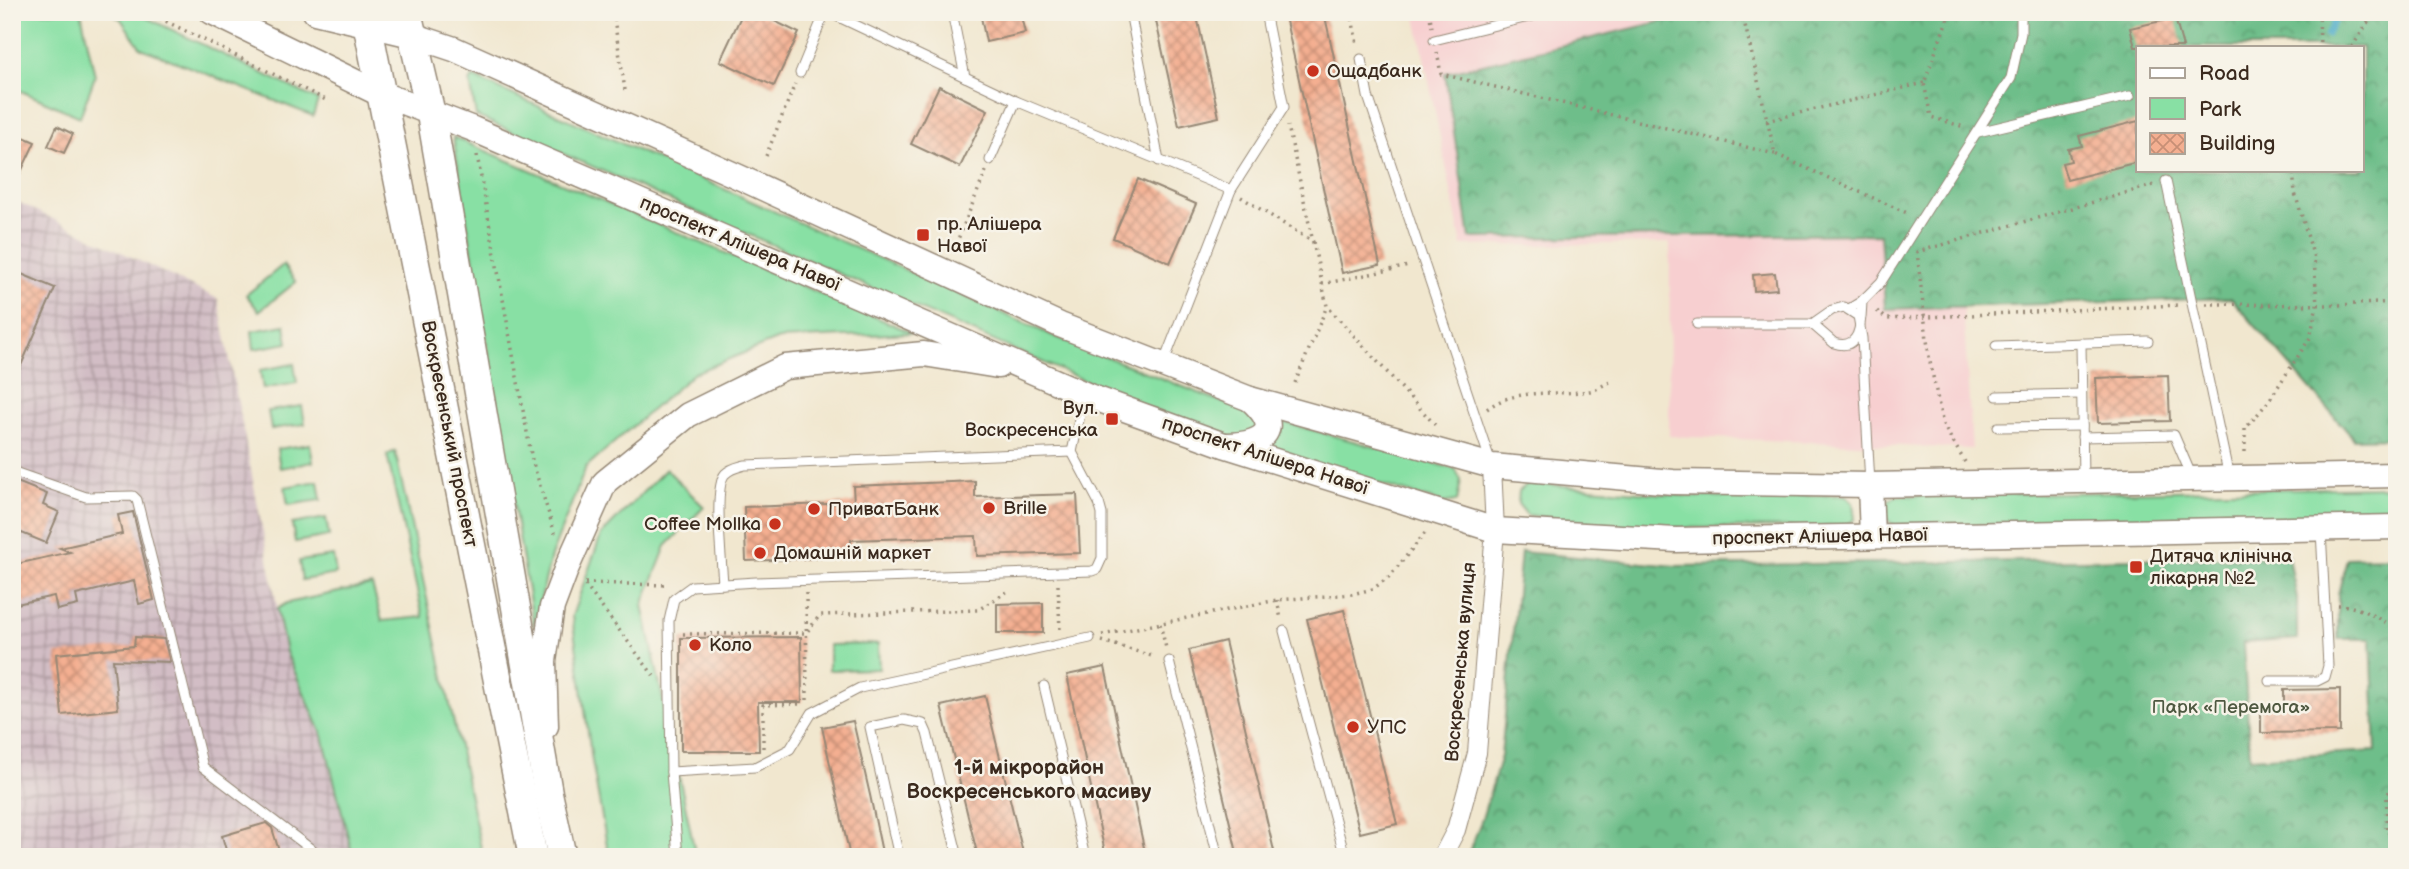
<svg xmlns="http://www.w3.org/2000/svg" width="2409" height="869" font-family="'Balsamiq Sans',sans-serif">
	<style>
		.built { fill: #f7cfd0 }
		.industrial { fill: url(#industrial-grid) }
		.green { fill: #88e0a4; stroke: #628561; stroke-width: 2 }
		.forest { fill: url(#forest-crowns); stroke: #547454; stroke-width: 2; fill-rule: evenodd }
		.lines { fill: none; stroke-linecap: round; stroke-linejoin: round }
		.stream { stroke: #49aac8; stroke-width: 6 }
		.building { fill: url(#building-cross-hatch) }
		.lane-casing { stroke: #968876; stroke-width: 11 }
		.street-casing { stroke: #968876; stroke-width: 20 }
		.secondary-casing { stroke: #968876; stroke-width: 27 }
		.primary-casing { stroke: #968876; stroke-width: 31 }
		.path { stroke: #968876; stroke-width: 3.5; stroke-dasharray: 2 5; stroke-linecap: butt }
		.lane { stroke: #fff; stroke-width: 9 }
		.street { stroke: #fff; stroke-width: 18 }
		.secondary { stroke: #fff; stroke-width: 24 }
		.primary { stroke: #fff; stroke-width: 28 }
		.poi-dot { fill: #c8321e; stroke: #f7f3e8; stroke-width: 2.5 }
		.labels { text-anchor: middle; dominant-baseline: central; stroke-width: 5; stroke-linejoin: round; paint-order: stroke }
		.poi-label { font-size: 19px; fill: #3b2a1e; stroke: #f7f3e8; text-anchor: start }
		.street-label { font-size: 19px; fill: #3b2a1e; stroke: #f7f3e8 }
		.park-label { font-size: 19px; fill: #4e5840; stroke: #f7f3e8 }
		.neighbourhood-label { font-size: 21px; font-weight: bold; fill: #3b2a1e; stroke: #f7f3e8 }
	</style>
	<defs>
		<pattern id="industrial-grid" width="8" height="8" patternUnits="userSpaceOnUse" patternTransform="scale(1.75)"><rect width="8" height="8" fill="#d2bdc5"/><path d="M0 4h8M4 0v8" fill="none" stroke="#ac9a9f"/></pattern>
		<pattern id="forest-crowns" width="20" height="18" patternUnits="userSpaceOnUse" patternTransform="scale(1.75)"><rect width="20" height="18" fill="#6ebe8a"/><path d="M2 6a3 3 0 1 1 6 0M12 15a3 3 0 1 1 6 0" fill="none" stroke="#5c9b70"/></pattern>
		<pattern id="building-cross-hatch" width="8" height="8" patternUnits="userSpaceOnUse" patternTransform="scale(1.75)"><rect width="8" height="8" fill="#f4af91"/><path d="M0 0l8 8M0 8l8-8" fill="none" stroke="#c78f76"/></pattern>
	</defs>
	<rect width="100%" height="100%" fill="#f7f3e8"/>
	<filter id="ink" filterUnits="userSpaceOnUse"><feTurbulence type="fractalNoise" baseFrequency=".0143" numOctaves="2"/><feDisplacementMap in="SourceGraphic" scale="14" xChannelSelector="R" yChannelSelector="G"/><feConvolveMatrix kernelMatrix="1 2 1 2 8 2 1 2 1" color-interpolation-filters="sRGB"/></filter>
	<filter id="wash" filterUnits="userSpaceOnUse"><feTurbulence type="fractalNoise" baseFrequency=".00686" numOctaves="4" result="noise"/><feDisplacementMap in="SourceGraphic" scale="28" xChannelSelector="R" yChannelSelector="G"/><feGaussianBlur stdDeviation="1.57" result="paint"/><feColorMatrix in="noise" values="0 0 0 0 0 0 0 0 0 0 0 0 0 0 0 0 0 1.4 0 .05"/><feComposite in="paint" operator="in"/></filter>
	<g filter="url(#wash)">
		<rect width="100%" height="100%" fill="#f1e7cf"/>
		<polygon class="built" points="1415,12 2032,12 1956,194 1972,449 1669,436 1670,243 1462,246"/>
		<polygon class="industrial" points="12,199 218,299 286,652 323,736 353,857 12,857"/>
		<g class="green">
			<polygon points="12,12 81,12 95,76 80,117 12,87"/>
			<polygon points="116,12 135,12 318,100 313,116 141,48 120,18 116,17"/>
			<polygon points="473,77 1051,335 1247,412 1455,469 1461,480 1457,501 1443,503 1201,431 476,116 470,82"/>
			<polygon points="453,137 913,333 779,339 694,373 586,467 551,556 534,627"/>
			<polygon points="283,265 296,282 259,311 246,295"/>
			<polygon points="285,325 288,343 254,349 252,331"/>
			<polygon points="294,364 297,383 263,389 260,370"/>
			<polygon points="302,406 305,424 271,429 268,411"/>
			<polygon points="310,444 313,462 280,468 277,449"/>
			<polygon points="395,451 483,857 353,857 323,736 286,652 277,609 287,603 372,585 382,621 423,617 387,455"/>
			<polygon points="666,469 704,507 666,546 643,605 696,857 609,857 592,761 572,616 601,535"/>
			<polygon points="318,481 321,500 288,505 285,487"/>
			<polygon points="1529,483 1698,497 1845,495 1853,503 1855,519 1843,527 1640,528 1527,515 1518,504 1519,491"/>
			<polygon points="2397,487 2397,518 1895,526 1885,518 1886,503 1897,496"/>
			<polygon points="326,518 329,536 295,542 292,524"/>
			<polygon points="333,556 336,574 302,580 299,561"/>
			<polygon points="878,644 879,669 829,670 829,645"/>
		</g>
		<g class="forest">
			<path d="M1701,12H2397V438L2354,439L2231,298L1885,309L1880,234L1470,238L1445,73ZM2138,47H2362V170H2138Z"/>
			<polygon points="1521,552 1676,566 2289,557 2297,598 2297,639 2243,643 2250,758 2376,751 2371,639 2338,639 2338,594 2347,558 2397,557 2397,857 1467,857 1482,819 1501,756"/>
		</g>
		<g class="lines">
			<polyline class="stream" points="2327,35 2340,12"/>
		</g>
		<g id="blocks">
			<g class="building">
				<polygon points="743,12 756,12 799,33 774,86 720,61"/>
				<polygon points="980,12 1020,12 1025,33 986,42"/>
				<polygon points="1154,12 1196,12 1219,117 1179,126"/>
				<polygon points="1284,12 1324,12 1380,265 1342,273"/>
				<polygon points="2175,18 2183,47 2135,47 2130,28"/>
				<polygon points="939,86 988,110 960,167 911,144"/>
				<polygon points="2138,121 2138,162 2067,180 2062,163 2071,161 2068,149 2082,146 2079,136"/>
				<polygon points="57,126 73,134 64,153 48,146"/>
				<polygon points="12,132 35,142 12,191"/>
				<polygon points="1138,179 1196,204 1170,263 1113,238"/>
				<polygon points="12,270 55,288 12,386"/>
				<polygon points="1775,273 1777,289 1754,291 1753,275"/>
				<polygon points="2168,375 2170,421 2098,423 2096,378"/>
				<polygon points="12,480 47,494 43,505 59,512 46,543 12,529"/>
				<polygon points="975,481 975,497 1077,494 1080,553 977,556 976,536 851,540 851,557 746,561 744,507 854,503 853,486"/>
				<polygon points="133,512 154,600 139,604 134,581 76,595 78,605 57,610 54,596 12,605 12,565 70,552 60,548 122,534 118,515"/>
				<polygon points="1043,603 1043,633 997,633 997,604"/>
				<polygon points="1344,610 1397,824 1360,833 1307,619"/>
				<polygon points="135,637 164,639 170,662 113,660 118,709 62,715 56,654 134,646"/>
				<polygon points="801,637 802,702 758,702 759,751 681,751 681,638"/>
				<polygon points="1225,641 1274,851 1248,857 1238,857 1189,650"/>
				<polygon points="1105,667 1146,857 1106,857 1072,699 1067,675"/>
				<polygon points="2340,689 2340,732 2261,733 2261,706 2284,706 2284,690"/>
				<polygon points="985,696 1024,857 978,857 941,706"/>
				<polygon points="853,721 870,795 883,857 850,857 822,727"/>
				<polygon points="266,823 272,828 279,851 258,857 228,857 222,836"/>
			</g>
		</g>
	</g>
	<g filter="url(#ink)">
		<use href="#blocks" fill-opacity="0" stroke="#968876" stroke-width="2"/>
		<g class="lines">
			<g class="lane-casing">
				<g id="lane">
					<polyline points="828,12 1016,101 1231,190"/>
					<polyline points="952,12 965,77"/>
					<polyline points="1130,12 1159,161"/>
					<polyline points="1434,40 1549,12"/>
					<polyline points="1361,59 1368,96 1490,460"/>
					<polyline points="800,73 825,12"/>
					<polyline points="1978,132 2130,96"/>
					<polyline points="990,160 1016,101"/>
					<polyline points="2166,181 2229,477"/>
					<polyline points="1849,309 1862,301 1881,282 2011,78 2021,33 2021,12"/>
					<polyline points="1697,324 1812,324 1832,310 1844,307 1858,316 1862,338 1870,484"/>
					<path d="M1812,324L1834,343C1862,352 1861,320 1862,301L1864,299"/>
					<polyline points="2081,343 2083,480"/>
					<polyline points="1996,346 2148,341"/>
					<polyline points="1164,362 1231,190 1284,107 1265,12"/>
					<polyline points="1997,396 2081,394"/>
					<polyline points="1998,427 2082,426"/>
					<polyline points="2082,437 2174,435 2192,477"/>
					<polyline points="12,469 17,473 86,497 133,496 137,500 203,767 311,849 318,857"/>
					<path d="M723,584C722,563 713,487 725,474C731,468 738,467 745,465L1072,452"/>
					<polyline points="1284,631 1345,857"/>
					<polyline points="1169,661 1218,857"/>
					<polyline points="2269,681 2317,681 2325,677 2328,666 2321,530"/>
					<polyline points="1044,686 1085,857"/>
					<polyline points="671,772 755,767 790,749 812,713 860,688 1090,638"/>
					<polyline points="678,857 671,772 669,621 674,599 692,586 756,582 1092,571 1097,569 1102,558 1102,514 1099,503 1072,452 1080,415 1089,397"/>
					<polyline points="899,857 870,727 904,720 923,724 927,733 958,857"/>
				</g>
			</g>
			<g class="street-casing">
				<polyline id="street" points="1442,857 1456,830 1477,753 1495,530 1492,466"/>
			</g>
			<g class="secondary-casing">
				<g id="secondary">
					<polyline points="212,12 374,91 473,129 1089,396 1224,445 1495,530 1676,540 2397,527"/>
					<polyline points="315,12 412,35 454,49 739,177 1060,325 1250,399 1492,466 1673,482 1870,485 2397,475"/>
					<path d="M1228,445C1266,444 1283,428 1250,399"/>
					<polyline points="1870,485 1872,536"/>
					<polyline points="546,726 544,661 552,607 567,567 605,482 688,415 785,367 924,354 998,366"/>
				</g>
			</g>
			<g class="primary-casing">
				<g id="primary">
					<polyline points="365,12 533,857"/>
					<polyline points="407,12 431,114 548,793 562,857"/>
				</g>
			</g>
			<g class="path">
				<polyline points="147,12 326,100"/>
				<polyline points="613,12 625,90"/>
				<polyline points="1351,12 1357,44"/>
				<polyline points="1429,12 1432,27"/>
				<polyline points="1742,12 1775,154 1907,213"/>
				<polyline points="1950,12 1924,83 1931,117 1964,127"/>
				<polyline points="2319,12 2320,47"/>
				<polyline points="2352,47 2375,12"/>
				<polyline points="1437,52 1441,74 1775,154"/>
				<polyline points="1766,121 1924,83"/>
				<polyline points="477,155 532,460 556,537"/>
				<polyline points="766,156 795,84"/>
				<polyline points="1241,197 1313,242 1288,126"/>
				<polyline points="1313,242 1327,306 1436,426"/>
				<polyline points="956,244 986,171"/>
				<polyline points="1322,284 1409,266"/>
				<polyline points="2206,304 2337,305 2397,302"/>
				<polyline points="1877,311 1887,319 2178,305"/>
				<polyline points="1295,383 1327,306"/>
				<path d="M1487,409C1515,387 1556,396 1589,391C1596,390 1603,385 1610,382"/>
				<polyline points="2245,452 2245,429 2268,402 2310,338 2317,305 2314,258 2295,193 2293,170"/>
				<polyline points="1965,462 1943,425 1929,357 1917,252 2154,185"/>
				<polyline points="585,583 668,585"/>
				<polyline points="585,585 654,676"/>
				<polyline points="1058,585 1060,630"/>
				<polyline points="806,593 807,701"/>
				<polyline points="1277,600 1281,619"/>
				<path d="M2338,605C2358,605 2380,619 2397,630"/>
				<polyline points="1160,624 1166,648"/>
				<polyline points="683,634 806,633 820,615 978,610 1011,589"/>
				<polyline points="1102,635 1277,600 1352,594 1373,589 1390,576 1426,532"/>
				<polyline points="1102,641 1155,657"/>
				<polyline points="763,748 763,705 800,704"/>
				<polyline points="2397,780 2387,795 2386,831 2397,838"/>
			</g>
			<use href="#lane" class="lane"/>
			<use href="#street" class="street"/>
			<use href="#secondary" class="secondary"/>
			<use href="#primary" class="primary"/>
		</g>
	</g>
	<g class="poi-dot">
		<circle cx="1313" cy="71" r="7"/>
		<rect x="916" y="228" width="14" height="14" rx="3.5"/>
		<rect x="1105" y="412" width="14" height="14" rx="3.5"/>
		<circle cx="989" cy="508" r="7"/>
		<circle cx="814" cy="509" r="7"/>
		<circle cx="775" cy="524" r="7"/>
		<circle cx="760" cy="553" r="7"/>
		<rect x="2129" y="560" width="14" height="14" rx="3.5"/>
		<circle cx="695" cy="645" r="7"/>
		<circle cx="1353" cy="727" r="7"/>
	</g>
	<g class="labels">
		<g class="poi-label">
			<text x="1327" y="71">Ощадбанк</text>
			<text x="937" y="224">пр. Алішера<tspan x="937" dy="22">Навої</tspan></text>
			<text x="1098" y="408" text-anchor="end">Вул.<tspan x="1098" dy="22">Воскресенська</tspan></text>
			<text x="1003" y="508">Brille</text>
			<text x="828" y="509">ПриватБанк</text>
			<text x="761" y="524" text-anchor="end">Coffee Mollka</text>
			<text x="774" y="553">Домашній маркет</text>
			<text x="2150" y="556">Дитяча клінічна<tspan x="2150" dy="22">лікарня №2</tspan></text>
			<text x="709" y="645">Коло</text>
			<text x="1367" y="727">УПС</text>
		</g>
		<g class="street-label">
			<text transform="translate(740 244) rotate(23)">проспект Алішера Навої</text>
			<text transform="translate(449 434) rotate(79)">Воскресенський проспект</text>
			<text transform="translate(1265 456) rotate(18)">проспект Алішера Навої</text>
			<text transform="translate(1820 537) rotate(-1)">проспект Алішера Навої</text>
			<text transform="translate(1461 662) rotate(-85)">Воскресенська вулиця</text>
		</g>
		<g class="park-label">
			<text x="2231" y="707">Парк «Перемога»</text>
		</g>
		<g class="neighbourhood-label">
			<text x="1029" y="767">1-й мікрорайон<tspan x="1029" dy="24">Воскресенського масиву</tspan></text>
		</g>
	</g>
	<rect width="2409" height="869" fill="none" stroke="#f7f3e8" stroke-width="42"/>
	<rect x="2136" y="46" width="228" height="126" fill="#f7f3e8" stroke="#aca397" stroke-width="2"/>
	<rect x="2150" y="68" width="35" height="10" fill="#ffffff" stroke="#aca397" stroke-width="2"/>
	<text x="2199" y="80" font-size="21" fill="#3b2a1e">Road</text>
	<rect x="2150" y="98" width="35" height="21" fill="#88e0a4" stroke="#aca397" stroke-width="2"/>
	<text x="2199" y="116" font-size="21" fill="#3b2a1e">Park</text>
	<rect x="2150" y="133" width="35" height="21" fill="url(#building-cross-hatch)" stroke="#aca397" stroke-width="2"/>
	<text x="2199" y="150" font-size="21" fill="#3b2a1e">Building</text>
</svg>
